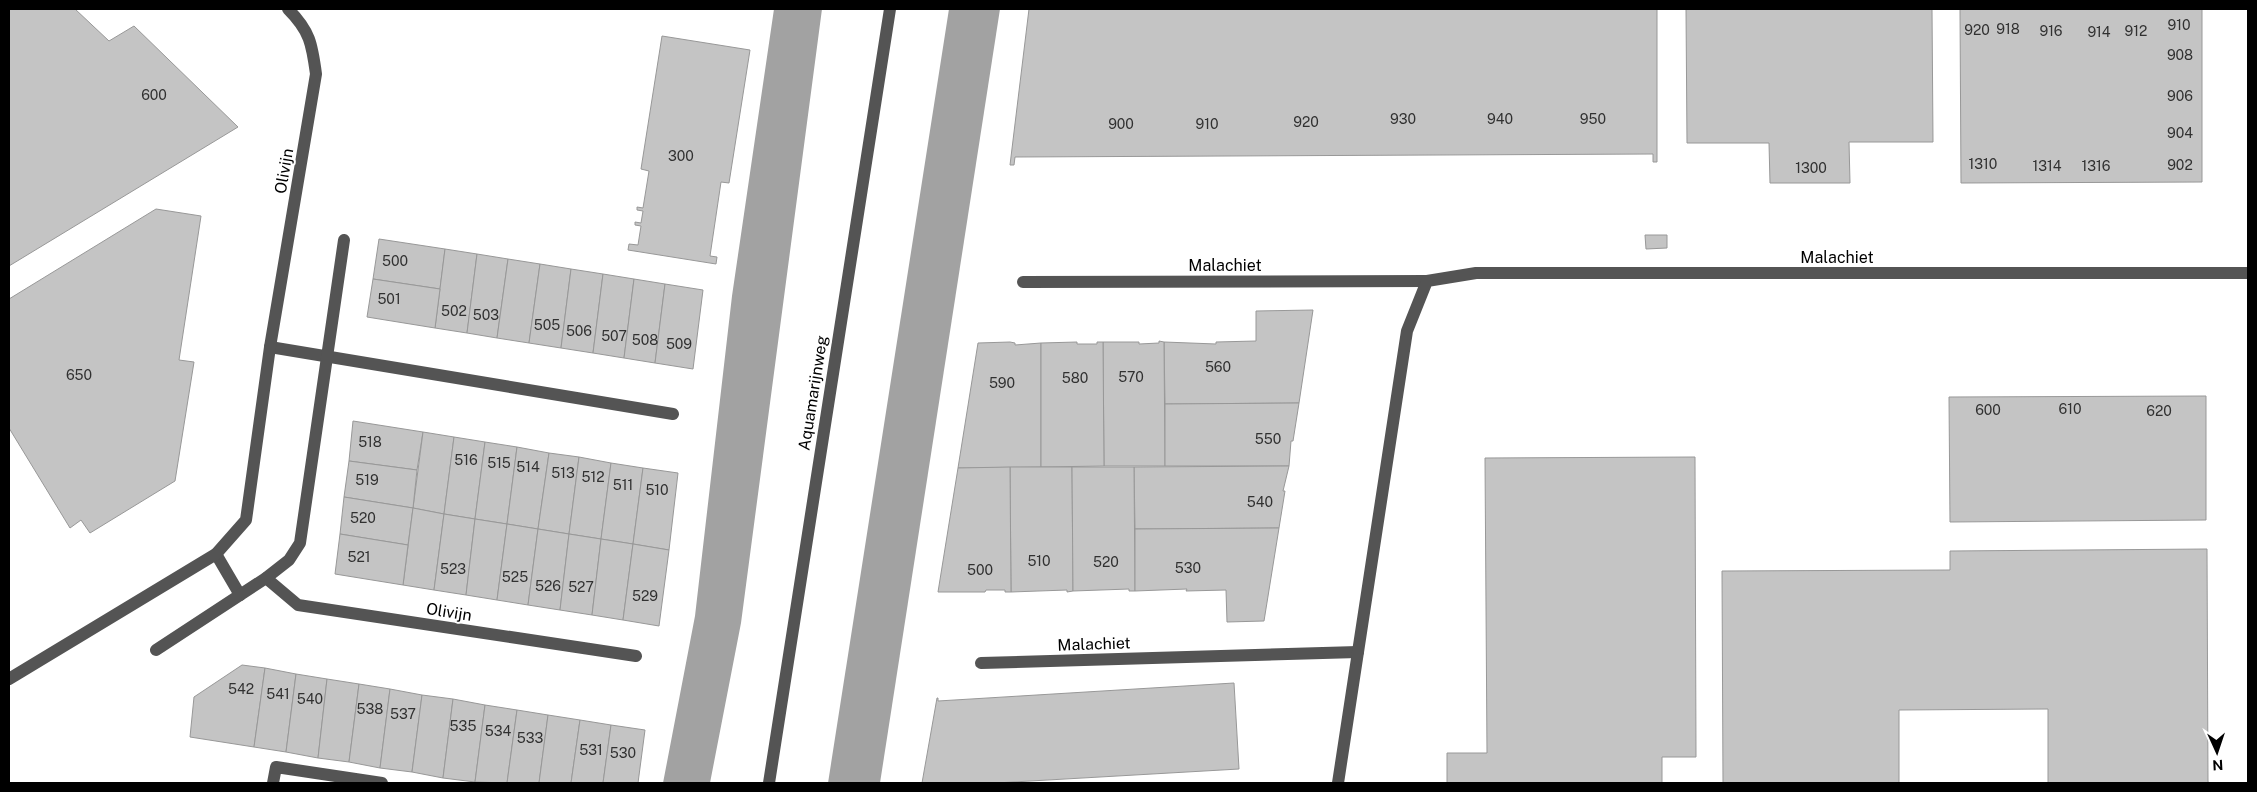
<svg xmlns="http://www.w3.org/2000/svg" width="2257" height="792" font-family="'Public Sans',sans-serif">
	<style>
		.water { fill: #a2a2a2 }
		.building { fill: #c4c4c4; stroke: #989898 }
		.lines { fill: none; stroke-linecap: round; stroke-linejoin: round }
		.minor { stroke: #545454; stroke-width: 12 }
		.labels { text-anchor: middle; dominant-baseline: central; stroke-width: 4; stroke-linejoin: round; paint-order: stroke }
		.number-label { font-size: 14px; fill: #313131 }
		.street-label { font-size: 16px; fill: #000; stroke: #fff }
	</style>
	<rect width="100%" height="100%" fill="#fff"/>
	<g class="water">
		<polygon points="774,9 822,9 741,623 710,783 663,783 695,616 732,296"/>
		<polygon points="949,9 1000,9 880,783 828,783"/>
	</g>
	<g class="building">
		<polygon points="9,9 75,9 109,41 134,26 238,127 9,266"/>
		<polygon points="1029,9 1657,9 1657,162 1653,162 1653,154 1015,157 1014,165 1010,165"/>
		<polygon points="1686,9 1932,9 1933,142 1849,142 1850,183 1770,183 1769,143 1687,143"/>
		<polygon points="1960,9 2202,9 2202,182 1961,183"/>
		<polygon points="662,36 750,50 729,183 721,182 710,256 717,257 716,264 628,250 629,244 638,245 641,226 635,225 635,222 641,223 643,211 637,210 637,207 643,208 649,171 641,169"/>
		<polygon points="156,209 201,216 179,360 194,362 175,481 90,533 81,520 70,528 9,428 9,299"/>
		<polygon points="1645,235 1667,235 1667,248 1646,249"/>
		<polygon points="379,239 445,249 440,289 373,279"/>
		<polygon points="445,249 477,254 467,333 435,328"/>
		<polygon points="477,254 508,259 497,338 467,333"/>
		<polygon points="508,259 540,264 529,343 497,338"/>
		<polygon points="540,264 571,269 561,348 529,343"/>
		<polygon points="571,269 603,274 593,353 561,348"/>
		<polygon points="603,274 634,279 624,358 593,353"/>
		<polygon points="373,279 440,289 435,328 367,317"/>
		<polygon points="634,279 665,284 655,363 624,358"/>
		<polygon points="665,284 703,290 693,369 655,363"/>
		<polygon points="1313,310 1299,403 1165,404 1164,342 1216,344 1216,342 1256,341 1256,311"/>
		<polygon points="1159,341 1164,342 1165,466 1104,466 1103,342 1139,342 1139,344 1159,343"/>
		<polygon points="1010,342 1015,343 1015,345 1041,343 1041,467 958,468 978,343"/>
		<polygon points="1077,342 1077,344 1097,344 1097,342 1103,342 1104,466 1041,467 1041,343"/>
		<polygon points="2206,396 2206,520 1950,522 1949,397"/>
		<polygon points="1299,403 1293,441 1291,441 1289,466 1165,466 1165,404"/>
		<polygon points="353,421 423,432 417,470 349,461"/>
		<polygon points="423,432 454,437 444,514 413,508"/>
		<polygon points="454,437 485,442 475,519 444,514"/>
		<polygon points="485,442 517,447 507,524 475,519"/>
		<polygon points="517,447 549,453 538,529 507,524"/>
		<polygon points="549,453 579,457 569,534 538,529"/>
		<polygon points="579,457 611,463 601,539 569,534"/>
		<polygon points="1695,457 1696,757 1662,757 1662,783 1447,783 1447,753 1487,753 1485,458"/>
		<polygon points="349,461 417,470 413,508 344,497"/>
		<polygon points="611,463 643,468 633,544 601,539"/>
		<polygon points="1289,466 1283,491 1285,491 1279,528 1135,529 1134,467"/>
		<polygon points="1010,467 1072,467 1073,591 1067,592 1067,590 1011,592"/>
		<polygon points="1010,467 1011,592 1005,592 1005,590 986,590 985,592 938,592 958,468"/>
		<polygon points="1072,467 1134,467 1135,591 1129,591 1129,589 1073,591"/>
		<polygon points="643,468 678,473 669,550 633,544"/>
		<polygon points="344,497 413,508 408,545 340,534"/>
		<polygon points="413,508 444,514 434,590 403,585"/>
		<polygon points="444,514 475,519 466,595 434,590"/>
		<polygon points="475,519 507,524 497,600 466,595"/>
		<polygon points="507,524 538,529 528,605 497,600"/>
		<polygon points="1279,528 1264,621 1227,622 1226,590 1186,591 1187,589 1135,591 1135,529"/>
		<polygon points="538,529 569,534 560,610 528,605"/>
		<polygon points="340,534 408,545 403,585 335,574"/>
		<polygon points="569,534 601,539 592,615 560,610"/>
		<polygon points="601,539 633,544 623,620 592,615"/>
		<polygon points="633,544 669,550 659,626 623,620"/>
		<polygon points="2207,549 2208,782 2210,783 2048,783 2048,709 1899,710 1899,783 1723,783 1722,571 1950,570 1950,551"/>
		<polygon points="242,665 265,668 254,747 190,737 194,697"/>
		<polygon points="265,668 296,674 286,752 254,747"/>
		<polygon points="296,674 327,679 318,758 286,752"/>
		<polygon points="327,679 359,684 349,762 318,758"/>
		<polygon points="1234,683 1239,769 996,783 922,783 937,698 938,698 938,701"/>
		<polygon points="359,684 390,689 380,768 349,762"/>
		<polygon points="390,689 422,695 412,772 380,768"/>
		<polygon points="422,695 453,699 443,778 412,772"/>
		<polygon points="453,699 485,705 475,782 443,778"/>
		<polygon points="485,705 517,710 507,783 475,782"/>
		<polygon points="517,710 548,715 539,783 507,783"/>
		<polygon points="548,715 580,720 571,783 539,783"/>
		<polygon points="580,720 611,725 603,783 571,783"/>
		<polygon points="611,725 645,730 638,783 603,783"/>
	</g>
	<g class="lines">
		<g class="minor">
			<polyline points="1023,282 1427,281"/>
			<polyline points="270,347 673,414"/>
			<polyline points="216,554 240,595"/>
			<polyline points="266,578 298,605 636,656"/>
			<polyline points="156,650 266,578 289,560 300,543 344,240"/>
			<polyline points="981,663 1358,652"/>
			<path d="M9,679L216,554L246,520L270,347L316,74C312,44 310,31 288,9"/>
			<polyline points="273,783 276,767 382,783"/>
			<polyline points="769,783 890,9"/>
			<polyline points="1338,783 1407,331 1427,281 1476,273 2248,273"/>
		</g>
	</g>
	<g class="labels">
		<g class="number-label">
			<text x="2179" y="25">910</text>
			<text x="2008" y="29">918</text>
			<text x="1977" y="30">920</text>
			<text x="2051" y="31">916</text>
			<text x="2136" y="31">912</text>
			<text x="2099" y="32">914</text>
			<text x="2180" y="55">908</text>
			<text x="154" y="95">600</text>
			<text x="2180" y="96">906</text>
			<text x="1403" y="119">930</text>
			<text x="1500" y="119">940</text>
			<text x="1593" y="119">950</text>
			<text x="1306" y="122">920</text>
			<text x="1121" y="124">900</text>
			<text x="1207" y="124">910</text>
			<text x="2180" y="133">904</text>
			<text x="681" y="156">300</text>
			<text x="1983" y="164">1310</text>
			<text x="2180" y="165">902</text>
			<text x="2047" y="166">1314</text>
			<text x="2096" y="166">1316</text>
			<text x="1811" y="168">1300</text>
			<text x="395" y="261">500</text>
			<text x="389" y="299">501</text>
			<text x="454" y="311">502</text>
			<text x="486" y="315">503</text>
			<text x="547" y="325">505</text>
			<text x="579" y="331">506</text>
			<text x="614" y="336">507</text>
			<text x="645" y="340">508</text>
			<text x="679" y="344">509</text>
			<text x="1218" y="367">560</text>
			<text x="79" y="375">650</text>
			<text x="1131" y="377">570</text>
			<text x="1075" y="378">580</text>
			<text x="1002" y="383">590</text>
			<text x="2070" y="409">610</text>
			<text x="1988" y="410">600</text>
			<text x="2159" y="411">620</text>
			<text x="1268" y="439">550</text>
			<text x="370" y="442">518</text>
			<text x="466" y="460">516</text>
			<text x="499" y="463">515</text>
			<text x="528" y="467">514</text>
			<text x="563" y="473">513</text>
			<text x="593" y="477">512</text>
			<text x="367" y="480">519</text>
			<text x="623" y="485">511</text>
			<text x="657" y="490">510</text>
			<text x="1260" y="502">540</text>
			<text x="363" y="518">520</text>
			<text x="359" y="557">521</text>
			<text x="1039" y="561">510</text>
			<text x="1106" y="562">520</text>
			<text x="1188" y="568">530</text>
			<text x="453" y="569">523</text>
			<text x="980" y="570">500</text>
			<text x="515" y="577">525</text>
			<text x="548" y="586">526</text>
			<text x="581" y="587">527</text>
			<text x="645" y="596">529</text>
			<text x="241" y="689">542</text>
			<text x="278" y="694">541</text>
			<text x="310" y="699">540</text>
			<text x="370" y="709">538</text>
			<text x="403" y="714">537</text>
			<text x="463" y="726">535</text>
			<text x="498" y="731">534</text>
			<text x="530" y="738">533</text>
			<text x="591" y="750">531</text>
			<text x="623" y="753">530</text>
		</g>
		<g class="street-label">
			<text transform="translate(284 171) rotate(-80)">Olivijn</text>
			<text x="1837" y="257">Malachiet</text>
			<text x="1225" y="265">Malachiet</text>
			<text transform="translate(813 393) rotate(-81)">Aquamarijnweg</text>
			<text transform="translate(449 612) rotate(9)">Olivijn</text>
			<text transform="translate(1094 644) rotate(-2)">Malachiet</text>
		</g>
	</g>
	<rect width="2257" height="792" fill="none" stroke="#000000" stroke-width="20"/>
	<g transform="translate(2217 752) rotate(177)" stroke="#ffffff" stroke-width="4" paint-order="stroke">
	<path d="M0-4L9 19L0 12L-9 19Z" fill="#000000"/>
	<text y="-8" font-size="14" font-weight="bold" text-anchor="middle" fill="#000000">N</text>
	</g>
</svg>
